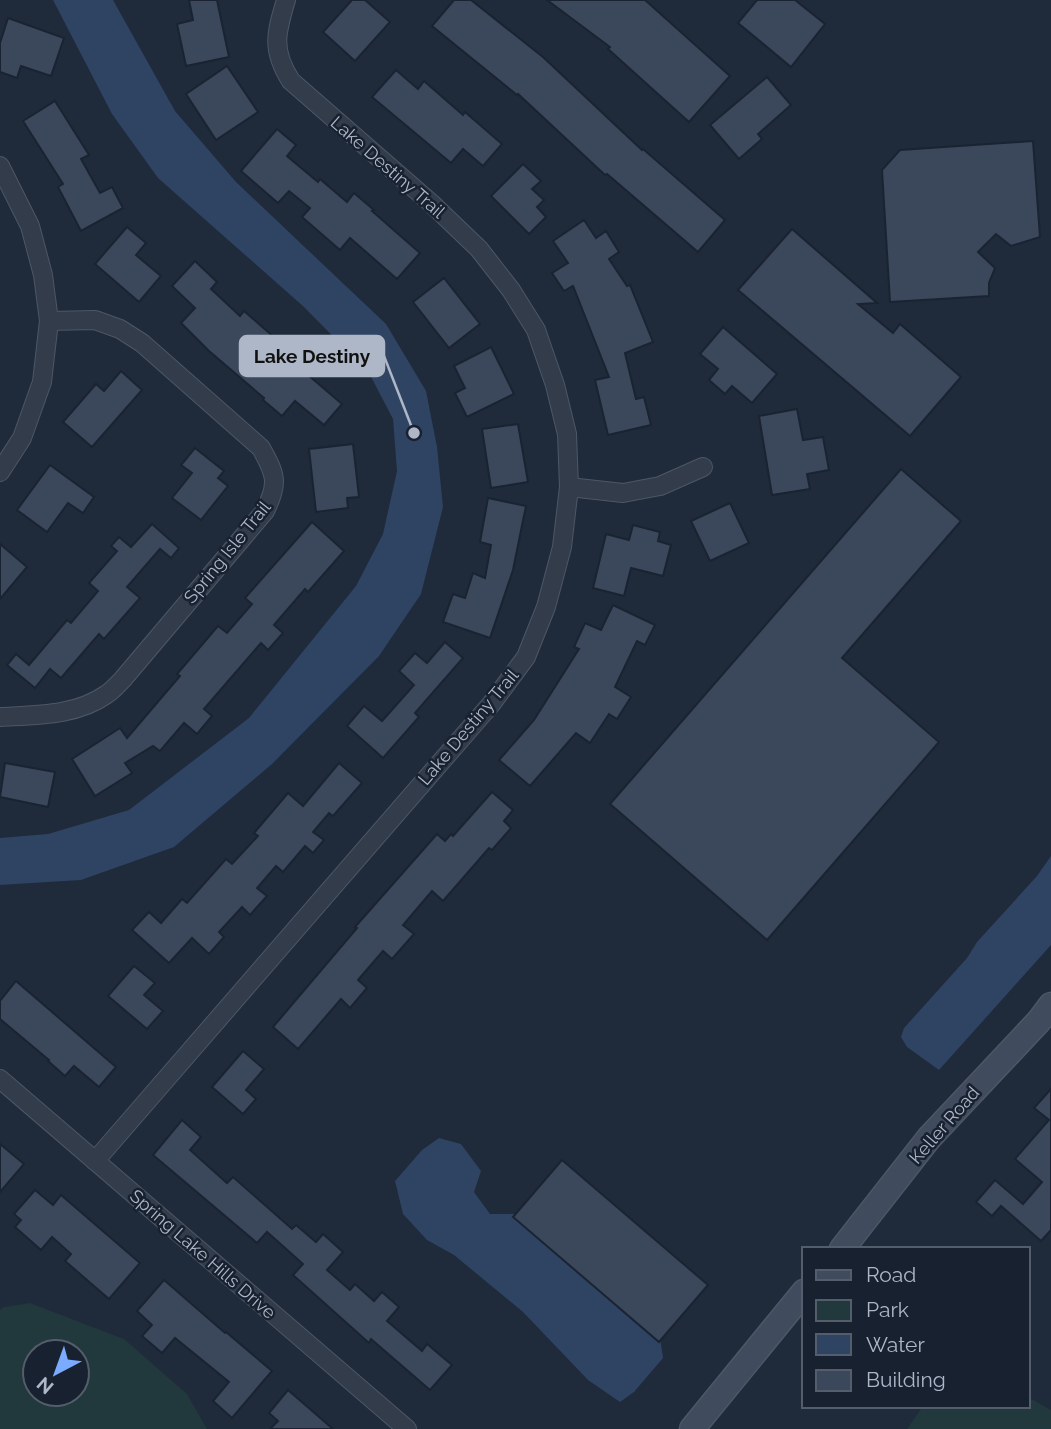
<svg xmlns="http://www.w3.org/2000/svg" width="1051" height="1429" font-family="Raleway,sans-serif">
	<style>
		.green { fill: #21383c; fill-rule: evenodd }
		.water { fill: #2f4362 }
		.building { fill: #3b485b; stroke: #1a2331; stroke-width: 2 }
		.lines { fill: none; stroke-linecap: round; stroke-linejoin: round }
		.street-casing { stroke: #4d5765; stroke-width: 20 }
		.secondary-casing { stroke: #4d5765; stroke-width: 27 }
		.street { stroke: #333c4b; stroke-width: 18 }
		.secondary { stroke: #404b5e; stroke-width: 24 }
		.labels { text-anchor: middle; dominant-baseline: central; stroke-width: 5; stroke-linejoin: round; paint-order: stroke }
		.street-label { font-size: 18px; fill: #adb7c7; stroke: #18212f }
		.leader { fill: none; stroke: #adb7c7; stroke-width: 2.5 }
		.callout-dot { fill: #adb7c7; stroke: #18212f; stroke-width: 2.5 }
		.callout { fill: #adb7c7; stroke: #adb7c7; stroke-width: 2.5 }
		.callout-label { font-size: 19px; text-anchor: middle; font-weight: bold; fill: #111 }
	</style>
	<rect width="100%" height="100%" fill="#1f2a3b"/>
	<g class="green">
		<path d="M30,1303L124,1339L187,1394L207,1429H0V1310L4,1307ZM35,1352H77V1394H35Z"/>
		<polygon points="1028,1397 1051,1410 1051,1429 907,1429 923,1406 1028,1406"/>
	</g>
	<g class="water">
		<polygon points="53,0 113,0 175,111 236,182 386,324 426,391 437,447 443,507 421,594 379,656 272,764 174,847 81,880 0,885 0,838 48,834 129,810 249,718 356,586 383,534 397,471 393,419 369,373 304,307 158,178 112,114"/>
		<polygon points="1051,856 1051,945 939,1070 907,1047 901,1037 904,1028 967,958 977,942 1037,876"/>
		<polygon points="439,1138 461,1144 481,1171 474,1192 490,1214 514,1214 660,1337 663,1358 634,1392 620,1402 588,1380 523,1312 454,1255 427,1240 403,1214 395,1181 422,1150"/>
	</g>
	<g class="building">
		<polygon points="189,0 217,0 229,57 186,66 177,24 193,20"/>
		<polygon points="352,0 365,0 390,22 355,61 323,32"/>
		<polygon points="454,0 471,0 543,57 642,150 643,149 725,220 698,252 607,174 605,175 518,94 517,95 432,26"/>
		<polygon points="547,0 645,0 730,76 689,122 608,49 610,47"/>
		<polygon points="757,0 795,0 825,24 791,67 738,23"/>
		<polygon points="8,18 64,38 51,76 21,66 17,78 0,72 0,43"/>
		<polygon points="227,66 258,112 216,140 186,94"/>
		<polygon points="396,70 418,89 424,81 463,115 465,112 502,144 483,166 463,149 451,163 372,97"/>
		<polygon points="767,77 791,105 758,134 762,139 739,159 710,125"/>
		<polygon points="55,101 89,155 81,159 100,193 112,187 123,208 81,231 58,187 63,184 23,121"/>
		<polygon points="277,129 296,145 287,156 318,182 320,179 347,202 354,193 374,210 372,211 420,253 397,279 350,238 340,250 302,217 310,208 289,191 278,203 241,171"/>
		<polygon points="1033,141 1040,237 1011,246 996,234 978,252 995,268 989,283 989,296 890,302 882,170 900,150"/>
		<polygon points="523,164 541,181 532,189 544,200 537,207 546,217 529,234 491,196"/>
		<polygon points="584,220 596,238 606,231 619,252 609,259 627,286 630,285 653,342 625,353 636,399 644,397 651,425 608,435 595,380 609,377 573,286 564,291 552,273 568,263 553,241"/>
		<polygon points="127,227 146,243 136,255 161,276 139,302 95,264"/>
		<polygon points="792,229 877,303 858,304 893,333 900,324 961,377 910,436 738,290"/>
		<polygon points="195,261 217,282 211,289 240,316 244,311 283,345 279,350 342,404 324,425 295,401 282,416 263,400 264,398 209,351 181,323 195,308 172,286"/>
		<polygon points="444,278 480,324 449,348 413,302"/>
		<polygon points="723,327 777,374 752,403 732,386 725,394 709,380 718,369 700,354"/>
		<polygon points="491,347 514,394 467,417 455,393 465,388 454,366"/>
		<polygon points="121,371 142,390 92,447 63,422 96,384 104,391"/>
		<polygon points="797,409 803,440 823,437 829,470 807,474 810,489 772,495 759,416"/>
		<polygon points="518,424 528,482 491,488 482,429"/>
		<polygon points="353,444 359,497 347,498 348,508 316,512 309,449"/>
		<polygon points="195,448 224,471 218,478 228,486 201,520 172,498 192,473 181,465"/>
		<polygon points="50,465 94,497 83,513 68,503 47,532 17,510"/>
		<polygon points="901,469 961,521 842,658 939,742 767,940 610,804"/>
		<polygon points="488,498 526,506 513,570 490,638 443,622 453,594 465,598 473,573 485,578 491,545 480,542"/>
		<polygon points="730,503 749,543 710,561 691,521"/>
		<polygon points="312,522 344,551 308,592 305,589 274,625 283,633 268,650 261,643 204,709 212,716 197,734 184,723 160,751 153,746 125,763 132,773 95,796 72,759 120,728 127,738 180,676 177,674 218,626 227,633 252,604 245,598"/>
		<polygon points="152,524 179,548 171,558 160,549 127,587 140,598 104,639 99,634 61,678 50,669 35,688 7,665 16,654 29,665 67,620 71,623 98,591 89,583 117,551 111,546 119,537 131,547"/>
		<polygon points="633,525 660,532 658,541 671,545 663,576 631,568 624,596 593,588 606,534 629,540"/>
		<polygon points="0,544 27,567 0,599"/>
		<polygon points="613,605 655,625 645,645 637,641 615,687 631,697 617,719 609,714 590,743 576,733 530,786 499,760 534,720 579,649 574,647 585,623 601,630"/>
		<polygon points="445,642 463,658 415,713 419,717 383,758 347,726 364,706 382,721 414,685 399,671 415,653 427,663"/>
		<polygon points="5,763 55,772 48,807 0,797"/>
		<polygon points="339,763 362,783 333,816 329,813 313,832 324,840 313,853 305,846 283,872 276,866 257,888 267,896 250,915 242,907 219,932 224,937 209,954 192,938 169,963 132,930 149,912 161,923 182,899 187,903 226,859 232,864 258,836 254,833 288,793 303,806"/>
		<polygon points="492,792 513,810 504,821 511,828 492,850 489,848 443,901 432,891 403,925 414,934 392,959 383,951 358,980 367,988 350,1008 341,999 298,1049 273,1027 357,928 355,927 437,834 445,841 451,834 453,836"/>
		<polygon points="134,966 155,983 144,995 163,1011 147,1029 108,996"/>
		<polygon points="16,981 116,1067 99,1087 74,1066 65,1076 48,1061 49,1060 0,1019 0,1001"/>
		<polygon points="243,1051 264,1069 246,1090 256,1099 243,1114 212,1087"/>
		<polygon points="1051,1089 1051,1230 1041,1241 1001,1206 992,1216 976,1202 995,1180 1023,1204 1042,1182 1015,1159 1049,1120 1034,1108"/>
		<polygon points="182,1120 201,1137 190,1150 227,1183 233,1177 292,1229 296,1225 316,1242 323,1234 343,1252 327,1270 350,1290 355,1284 374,1301 382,1292 399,1307 387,1321 422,1351 427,1344 452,1365 430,1390 371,1339 369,1343 293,1275 303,1264 267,1232 257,1243 153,1155"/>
		<polygon points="0,1144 24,1164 0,1192"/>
		<polygon points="562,1160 708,1285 659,1342 513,1217"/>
		<polygon points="35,1190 53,1205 61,1195 140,1263 109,1299 65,1261 71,1254 52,1237 41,1250 15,1227 21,1220 14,1214"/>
		<polygon points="164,1280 225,1333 226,1332 272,1371 232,1418 213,1401 229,1382 175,1338 162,1353 142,1336 152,1325 137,1311"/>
		<polygon points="288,1390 333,1429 270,1429 278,1421 269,1413"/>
	</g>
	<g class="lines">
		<g class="street-casing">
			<g id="street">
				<polyline points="0,166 30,226 43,275 49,321 42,382 22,438 0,472"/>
				<polyline points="569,487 623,493 660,486 703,467"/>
				<path d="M0,717C37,715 76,716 107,694C113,690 118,684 123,679L265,511C279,483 276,475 261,448L142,343L120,329L95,320L49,321"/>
				<polyline points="0,1079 407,1429"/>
				<path d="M95,1161L492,703L526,657L546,607L562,547L569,487L567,434L555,385L536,330L511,290L479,249L431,203L291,81C271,50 276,33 286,0"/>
			</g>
		</g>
		<g class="secondary-casing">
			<g id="secondary">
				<polyline points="842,1249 929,1138 1039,1021 1051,1005"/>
				<polyline points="692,1429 804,1292"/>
			</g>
		</g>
		<use href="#street" class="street"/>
		<use href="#secondary" class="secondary"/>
	</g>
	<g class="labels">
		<g class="street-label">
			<text transform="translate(388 167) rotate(41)">Lake Destiny Trail</text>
			<text transform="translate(227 552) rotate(-51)">Spring Isle Trail</text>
			<text transform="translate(468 727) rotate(-50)">Lake Destiny Trail</text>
			<text transform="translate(944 1125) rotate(-49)">Keller Road</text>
			<text transform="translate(203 1254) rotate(41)">Spring Lake Hills Drive</text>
		</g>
	</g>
	<path class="leader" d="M414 433L384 356"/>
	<circle class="callout-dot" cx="414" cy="433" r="7"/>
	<rect class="callout" x="240" y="336" width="144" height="40" rx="7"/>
	<g class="callout-label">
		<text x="312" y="363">Lake Destiny</text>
	</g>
	<rect x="802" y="1247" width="228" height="161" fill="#18212f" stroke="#545d6c" stroke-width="2"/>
	<rect x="816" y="1270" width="35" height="10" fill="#404b5e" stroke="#545d6c" stroke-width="2"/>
	<text x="866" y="1282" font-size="21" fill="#adb7c7">Road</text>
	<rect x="816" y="1300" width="35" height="21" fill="#21383c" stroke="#545d6c" stroke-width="2"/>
	<text x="866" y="1317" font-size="21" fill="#adb7c7">Park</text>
	<rect x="816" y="1334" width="35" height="21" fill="#2f4362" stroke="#545d6c" stroke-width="2"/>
	<text x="866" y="1352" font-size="21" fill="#adb7c7">Water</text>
	<rect x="816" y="1370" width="35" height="21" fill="#3b485b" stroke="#545d6c" stroke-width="2"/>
	<text x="866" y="1387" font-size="21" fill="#adb7c7">Building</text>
	<g transform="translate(56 1373) rotate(221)"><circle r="33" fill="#18212f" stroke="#545d6c" stroke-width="2"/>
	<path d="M0-5L12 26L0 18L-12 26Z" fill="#7babff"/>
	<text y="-10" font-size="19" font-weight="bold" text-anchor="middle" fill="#adb7c7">N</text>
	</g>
</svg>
